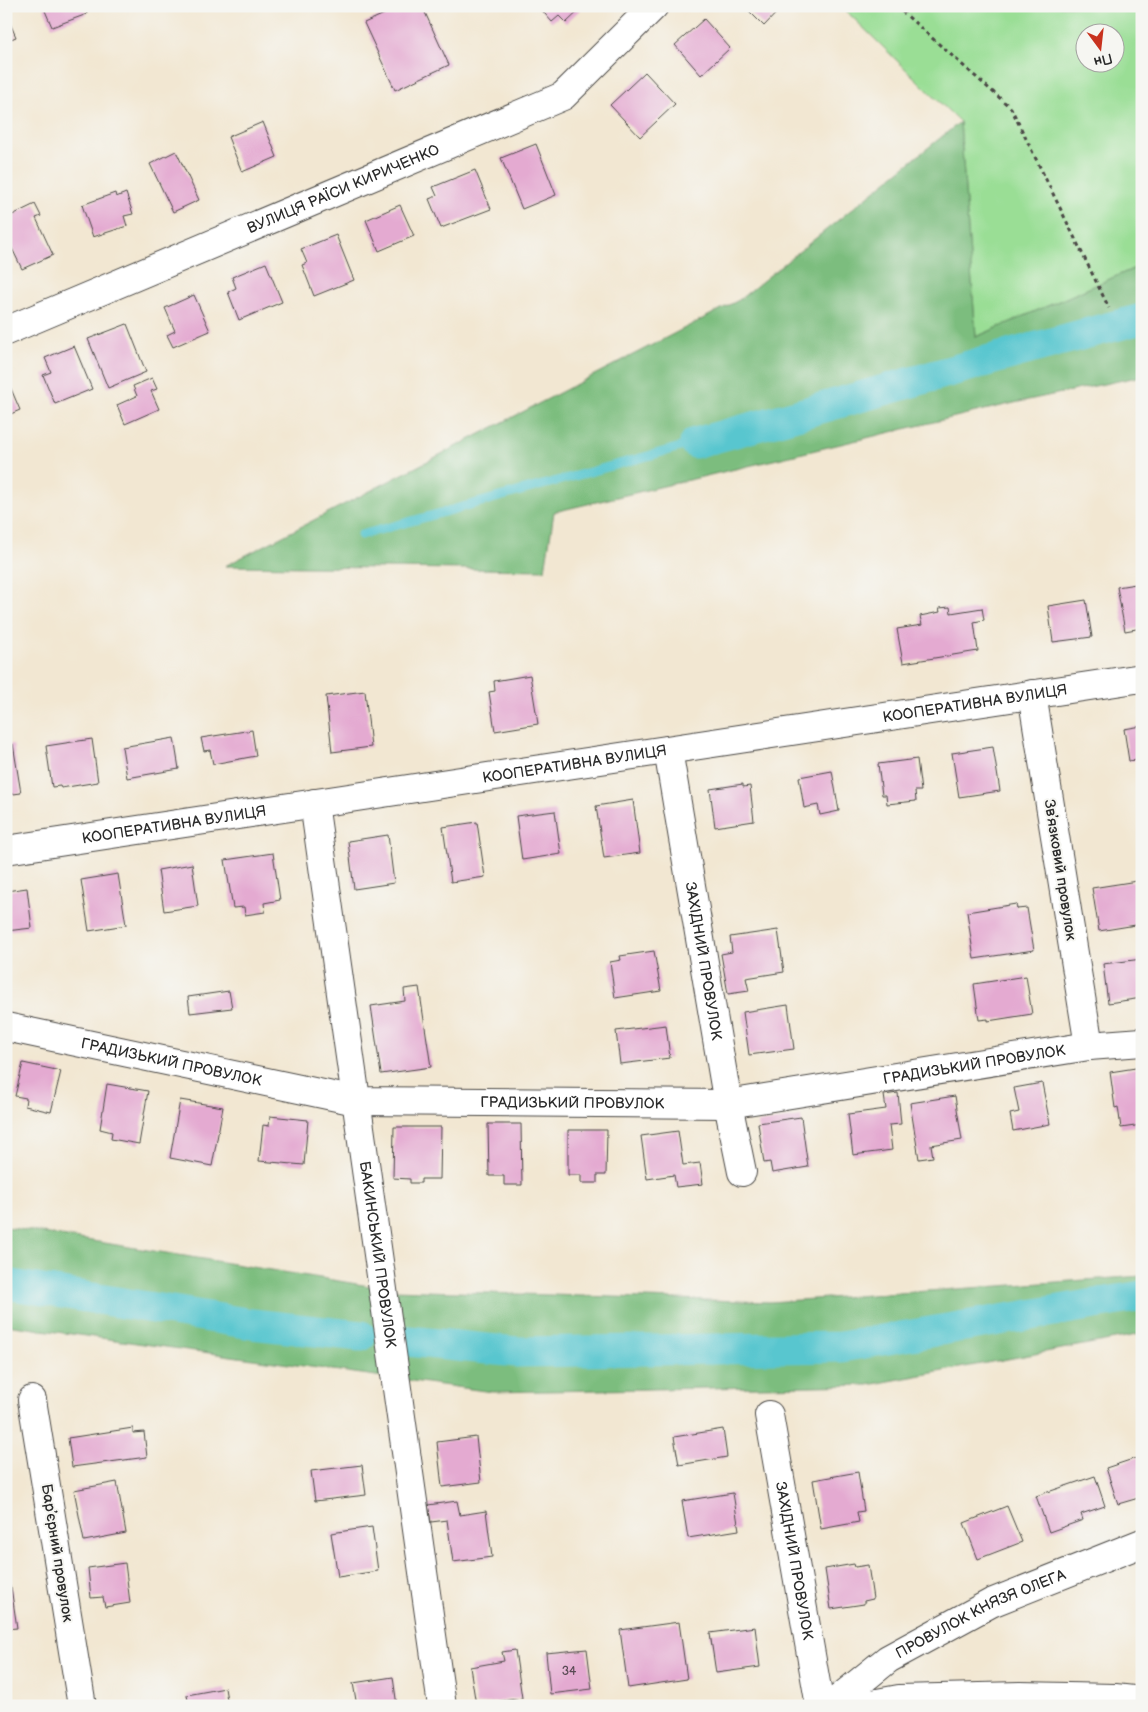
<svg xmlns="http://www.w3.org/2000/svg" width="1148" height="1712" font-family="'Balsamiq Sans',sans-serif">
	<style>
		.green { fill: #9ade95; stroke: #628460; fill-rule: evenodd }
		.forest { fill: #7bbd7e; stroke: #537454 }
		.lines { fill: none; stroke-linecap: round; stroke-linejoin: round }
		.stream { stroke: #59c6cf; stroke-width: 9 }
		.canal { stroke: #59c6cf; stroke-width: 31 }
		.building { fill: #e4aad1 }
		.minor-casing { stroke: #494744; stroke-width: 30 }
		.tertiary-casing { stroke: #494744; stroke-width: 30 }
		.path { stroke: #494744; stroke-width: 3; stroke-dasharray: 4 4; stroke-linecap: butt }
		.minor { stroke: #fff; stroke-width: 28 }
		.tertiary { stroke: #fff; stroke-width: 28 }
		.labels { text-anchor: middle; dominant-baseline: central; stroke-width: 4; stroke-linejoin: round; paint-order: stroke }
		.number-label { font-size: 12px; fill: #594b54 }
		.street-label { font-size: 15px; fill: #2b2b2b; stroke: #f6f6f2 }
	</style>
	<rect width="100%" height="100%" fill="#f6f6f2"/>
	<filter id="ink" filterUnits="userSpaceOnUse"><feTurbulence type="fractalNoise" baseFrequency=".02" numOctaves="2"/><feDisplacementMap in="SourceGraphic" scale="10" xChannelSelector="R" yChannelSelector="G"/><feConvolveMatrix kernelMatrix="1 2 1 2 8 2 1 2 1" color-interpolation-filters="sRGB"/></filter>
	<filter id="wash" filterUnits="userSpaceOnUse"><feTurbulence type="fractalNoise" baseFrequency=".0096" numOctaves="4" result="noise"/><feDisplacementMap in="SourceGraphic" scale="20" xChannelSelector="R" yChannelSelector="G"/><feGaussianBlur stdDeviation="1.12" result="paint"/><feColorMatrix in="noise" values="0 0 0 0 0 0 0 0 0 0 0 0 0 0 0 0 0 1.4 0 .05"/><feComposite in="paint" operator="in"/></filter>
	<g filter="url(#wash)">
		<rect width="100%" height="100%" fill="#f2e7d2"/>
		<path class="green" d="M841,6H1142V265L976,337L960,122ZM1086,32H1116V62H1086Z"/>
		<g class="forest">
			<polygon points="960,122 976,337 1142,265 1142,376 1014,403 554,512 545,570 225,566 739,300"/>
			<polygon points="6,1227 394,1290 770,1302 1142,1276 1142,1334 868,1385 492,1392 6,1325"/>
		</g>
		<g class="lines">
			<polyline class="stream" points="361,535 695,443"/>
			<g class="canal">
				<path d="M695,443C844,403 992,357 1142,319"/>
				<polyline points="6,1284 252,1324 361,1336"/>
				<polyline points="408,1341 517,1352 841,1347 1142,1296"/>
			</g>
		</g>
		<g id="blocks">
			<g class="building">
				<polygon points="43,6 84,6 87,14 52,27"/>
				<polygon points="402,6 422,6 449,65 395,90 364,23"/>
				<polygon points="538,6 584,6 566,23 559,16 552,22"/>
				<polygon points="744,6 783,6 764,26"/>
				<polygon points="6,14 16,37 6,41"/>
				<polygon points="704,19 730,48 701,75 675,45"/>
				<polygon points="645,72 675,104 640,137 610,105"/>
				<polygon points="263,122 277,157 242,172 228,137"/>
				<polygon points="536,144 556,195 522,209 501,158"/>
				<polygon points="176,151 199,200 173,212 150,164"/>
				<polygon points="475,170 491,209 441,228 429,199 437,196 433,187"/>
				<polygon points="115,193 116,197 126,193 133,214 124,216 127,226 93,237 82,205"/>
				<polygon points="35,204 41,216 36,218 53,255 22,269 6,236 6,231 10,229 6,218"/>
				<polygon points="400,205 414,236 379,251 366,220"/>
				<polygon points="336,235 354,280 314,296 302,265 307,263 301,249"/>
				<polygon points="266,263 282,302 239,320 228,292 236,288 232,277"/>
				<polygon points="194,295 210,331 173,347 167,335 175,331 165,308"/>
				<polygon points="127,324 146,372 108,388 88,339"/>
				<polygon points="74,346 92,389 55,404 43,375 51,372 45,358"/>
				<polygon points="6,377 20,410 6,416"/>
				<polygon points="152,378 157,389 151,391 159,409 125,424 117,405 137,396 133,386"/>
				<polygon points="1142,583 1142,628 1125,631 1117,587"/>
				<polygon points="1086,600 1092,637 1053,642 1048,606"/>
				<polygon points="950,607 951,613 982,608 984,620 974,622 978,651 903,663 897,629 922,625 920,616 940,612 939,608"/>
				<polygon points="530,675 538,724 495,731 489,692 495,691 494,681"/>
				<polygon points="365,691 371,747 332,752 326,696"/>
				<polygon points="1142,726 1142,759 1129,761 1124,729"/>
				<polygon points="252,730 256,756 213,764 210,750 204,751 201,738"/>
				<polygon points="174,738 179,769 127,778 122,747"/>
				<polygon points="92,739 98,782 61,788 60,786 52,787 46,746"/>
				<polygon points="13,744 21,793 6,795 6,745"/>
				<polygon points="993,747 1000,791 959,797 952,753"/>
				<polygon points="917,759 921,791 915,791 916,801 887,804 886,795 882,795 878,764"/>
				<polygon points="832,771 839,811 820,815 818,805 804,808 799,777"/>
				<polygon points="743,784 743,787 750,786 754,821 715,827 710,789"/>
				<polygon points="633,800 640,853 604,858 596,806"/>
				<polygon points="555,811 561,854 522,860 516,816"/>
				<polygon points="477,822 485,877 451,882 443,827"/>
				<polygon points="388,835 394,883 354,889 348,841"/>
				<polygon points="273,853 280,900 264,903 265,912 245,915 244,907 233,908 225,860"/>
				<polygon points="192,864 198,906 164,911 158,870"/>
				<polygon points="118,874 126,925 89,931 81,880"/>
				<polygon points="1137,881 1139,897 1142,897 1142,924 1099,931 1092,888"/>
				<polygon points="27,888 32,928 6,931 6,891"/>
				<polygon points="1016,904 1017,909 1027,908 1034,950 974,959 967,912"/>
				<polygon points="778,930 784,972 746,978 749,991 728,994 721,954 732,952 730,937"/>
				<polygon points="654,951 661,991 615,998 610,962 621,960 620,956"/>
				<polygon points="1142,959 1142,998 1108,1003 1103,964"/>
				<polygon points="1026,976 1032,1014 988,1021 988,1019 979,1020 974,984"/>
				<polygon points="419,987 431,1067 381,1074 371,1006 405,1001 404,989"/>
				<polygon points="229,991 232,1008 190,1013 188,997"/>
				<polygon points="788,1005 794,1049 749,1055 743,1012"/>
				<polygon points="666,1025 670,1058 620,1064 616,1031"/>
				<polygon points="23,1063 61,1071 51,1112 25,1106 26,1098 15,1096"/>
				<polygon points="1142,1067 1142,1125 1121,1128 1118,1107 1115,1108 1110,1072"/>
				<polygon points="1042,1083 1050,1124 1013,1131 1010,1114 1019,1112 1014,1088"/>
				<polygon points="107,1084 148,1091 139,1144 111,1139 112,1132 100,1129"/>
				<polygon points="898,1093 901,1124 889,1125 892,1150 853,1155 848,1114 886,1109 884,1095"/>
				<polygon points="955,1096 962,1140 931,1145 933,1157 919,1159 910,1103"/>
				<polygon points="180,1100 223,1107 212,1166 170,1158"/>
				<polygon points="270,1116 308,1120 304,1165 259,1161 263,1125 269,1126"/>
				<polygon points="801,1117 808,1167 772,1173 770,1162 764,1163 758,1123"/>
				<polygon points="488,1124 521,1124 522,1185 504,1185 504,1176 489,1176"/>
				<polygon points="394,1127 441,1127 440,1179 421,1179 421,1183 410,1183 410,1179 393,1178"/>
				<polygon points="568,1130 607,1130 606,1175 597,1175 597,1183 581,1183 581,1175 568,1175"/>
				<polygon points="678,1131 683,1165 700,1163 703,1184 676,1187 674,1175 647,1179 641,1136"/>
				<polygon points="133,1428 133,1433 144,1432 147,1457 72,1467 68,1438"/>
				<polygon points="723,1429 727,1457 679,1465 674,1437"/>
				<polygon points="476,1437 481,1482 442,1487 437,1442"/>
				<polygon points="1142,1456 1142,1497 1118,1504 1106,1468"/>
				<polygon points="362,1465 366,1495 315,1501 311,1471"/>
				<polygon points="858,1472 864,1511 857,1512 859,1522 821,1529 813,1480"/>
				<polygon points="1095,1476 1105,1506 1081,1514 1083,1520 1049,1532 1036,1496"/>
				<polygon points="117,1482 126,1533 84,1541 74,1490"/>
				<polygon points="733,1493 739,1530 688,1538 682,1501"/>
				<polygon points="457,1501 460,1515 486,1511 492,1557 453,1562 447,1520 431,1522 428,1505"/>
				<polygon points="1007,1506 1022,1542 978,1559 964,1523"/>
				<polygon points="372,1527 378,1571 338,1577 331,1533"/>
				<polygon points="125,1563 130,1603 105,1607 103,1597 91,1598 88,1568"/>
				<polygon points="854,1564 855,1567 868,1565 873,1599 864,1601 864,1604 831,1609 825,1569"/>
				<polygon points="11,1587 17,1628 6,1629 6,1588"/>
				<polygon points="679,1622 687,1679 628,1688 620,1630"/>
				<polygon points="755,1627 760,1667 716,1673 710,1633"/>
				<polygon points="587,1649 592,1689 550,1694 546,1653"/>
				<polygon points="515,1650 522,1698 476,1705 470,1667 504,1661 502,1652"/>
				<polygon points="393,1677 397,1706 357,1706 353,1683"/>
				<polygon points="225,1688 228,1706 189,1706 187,1695"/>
			</g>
		</g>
	</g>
	<g filter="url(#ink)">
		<use href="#blocks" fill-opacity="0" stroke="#494744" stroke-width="1"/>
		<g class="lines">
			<g class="minor-casing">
				<g id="minor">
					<path id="s1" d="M6,331L563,96L654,6"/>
					<polyline points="1032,694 1089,1046"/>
					<path id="s2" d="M668,750L728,1104L742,1172"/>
					<path id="s3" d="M314,803L442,1706"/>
					<path id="s4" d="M6,1027L356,1101L728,1104L1089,1046L1142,1042"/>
					<polyline points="32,1400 82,1706"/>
					<path id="s5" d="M769,1415L820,1706"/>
					<path id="s6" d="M830,1706L888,1659L991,1603L1142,1543"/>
				</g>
			</g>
			<g class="tertiary-casing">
				<g id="tertiary">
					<path id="s7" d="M6,850L1142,678"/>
					<polyline points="861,1706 899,1699 1020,1696 1115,1698 1142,1701"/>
				</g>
			</g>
			<polyline class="path" points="896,6 1011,108 1109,308"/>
			<use href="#minor" class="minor"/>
			<use href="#tertiary" class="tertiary"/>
		</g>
	</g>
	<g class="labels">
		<g class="number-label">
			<text x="569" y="1671">34</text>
		</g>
		<g class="street-label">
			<text stroke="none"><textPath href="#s1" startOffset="366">ВУЛИЦЯ РАЇСИ КИРИЧЕНКО</textPath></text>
			<text stroke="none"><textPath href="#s7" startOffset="980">КООПЕРАТИВНА ВУЛИЦЯ</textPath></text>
			<text stroke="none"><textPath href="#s7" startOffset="575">КООПЕРАТИВНА ВУЛИЦЯ</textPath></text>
			<text stroke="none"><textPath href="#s7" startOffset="170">КООПЕРАТИВНА ВУЛИЦЯ</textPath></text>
			<text transform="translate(1060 870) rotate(81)">Звʼязковий провулок</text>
			<text stroke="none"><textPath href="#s2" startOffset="214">ЗАХІДНИЙ ПРОВУЛОК</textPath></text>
			<text stroke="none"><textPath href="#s4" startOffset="169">ГРАДИЗЬКИЙ ПРОВУЛОК</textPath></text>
			<text stroke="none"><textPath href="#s4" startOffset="979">ГРАДИЗЬКИЙ ПРОВУЛОК</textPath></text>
			<text stroke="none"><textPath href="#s4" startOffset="574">ГРАДИЗЬКИЙ ПРОВУЛОК</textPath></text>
			<text stroke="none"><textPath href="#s3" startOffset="456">БАКИНСЬКИЙ ПРОВУЛОК</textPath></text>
			<text transform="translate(57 1553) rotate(81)">Барʼєрний провулок</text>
			<text stroke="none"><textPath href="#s5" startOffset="148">ЗАХІДНИЙ ПРОВУЛОК</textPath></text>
			<text stroke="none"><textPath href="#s6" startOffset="178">ПРОВУЛОК КНЯЗЯ ОЛЕГА</textPath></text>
		</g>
	</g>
	<rect width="1148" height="1712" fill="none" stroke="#f6f6f2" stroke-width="25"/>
	<g transform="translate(1100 48) rotate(165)"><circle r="24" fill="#f6f6f2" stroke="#a5a5a2"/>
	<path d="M0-4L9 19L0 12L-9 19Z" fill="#c8321e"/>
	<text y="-8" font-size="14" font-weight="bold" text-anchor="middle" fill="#2b2b2b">Пн</text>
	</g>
</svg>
